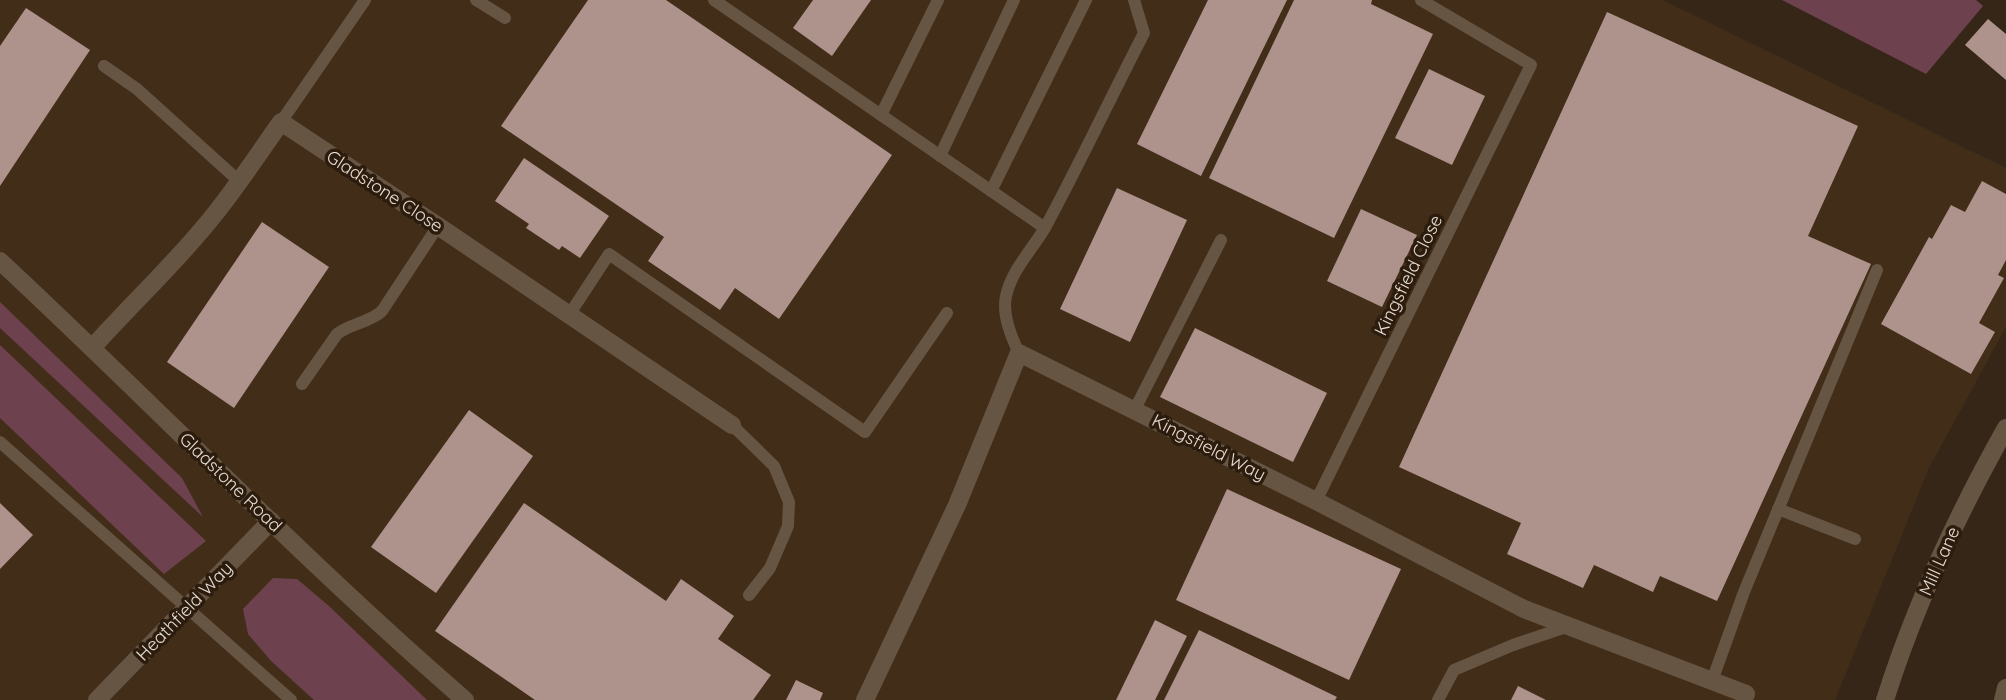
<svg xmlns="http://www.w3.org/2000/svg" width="2006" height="700" font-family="Quicksand,sans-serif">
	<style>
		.built { fill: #422d18 }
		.green { fill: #6e414f }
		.building { fill: #ae928c }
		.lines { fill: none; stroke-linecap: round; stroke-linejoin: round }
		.lane { stroke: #675544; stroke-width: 12 }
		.street { stroke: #675544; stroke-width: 18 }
		.secondary { stroke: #675544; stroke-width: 18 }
		.labels { text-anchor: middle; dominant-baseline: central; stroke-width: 7; stroke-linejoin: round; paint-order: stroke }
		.street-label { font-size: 18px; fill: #e6dcd2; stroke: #2c1c0d }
	</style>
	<rect width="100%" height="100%" fill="#362617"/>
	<polygon class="built" points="0,0 1663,0 2006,168 2006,327 1929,468 1835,700 0,700"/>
	<g class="green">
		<polygon points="1782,0 1976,0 1983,6 1926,74"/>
		<polygon points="0,302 182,478 203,517 0,328"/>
		<polygon points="0,345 206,541 164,574 0,418"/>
		<polygon points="273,578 297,579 329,606 427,700 314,700 271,661 248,634 243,609"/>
	</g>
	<g class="building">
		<polygon points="588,0 666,0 892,155 779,319 735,288 720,310 648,261 664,237 501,126"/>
		<polygon points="813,0 871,0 832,56 793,28"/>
		<polygon points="1208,0 1287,0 1201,176 1137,144"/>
		<polygon points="1294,0 1372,0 1371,4 1433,34 1334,238 1209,178"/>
		<polygon points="26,8 90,50 0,186 0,46"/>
		<polygon points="1607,12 1858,126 1808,236 1871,264 1717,601 1660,576 1653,592 1594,565 1583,588 1507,554 1521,523 1399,467"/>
		<polygon points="1988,19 2006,34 2006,80 1965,45"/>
		<polygon points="1429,69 1485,96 1452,165 1395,138"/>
		<polygon points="524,158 609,216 580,258 562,246 559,250 526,228 529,224 495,201"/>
		<polygon points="1982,181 2006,194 2006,260 1998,275 2004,278 1979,323 1995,332 1971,374 1881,324 1929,237 1932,239 1951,205 1965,212"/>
		<polygon points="1117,188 1187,220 1130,342 1060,309"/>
		<polygon points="1361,209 1417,235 1382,307 1327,281"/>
		<polygon points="262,222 329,267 234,408 167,362"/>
		<polygon points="1195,328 1327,393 1293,462 1160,397"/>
		<polygon points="469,410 533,456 436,593 371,547"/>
		<polygon points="1227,489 1401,569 1349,680 1176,600"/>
		<polygon points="0,503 33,535 0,569"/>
		<polygon points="524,503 666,601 681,579 734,616 718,639 771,675 753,700 535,700 435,631"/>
		<polygon points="1155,620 1187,636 1155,700 1116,700"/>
		<polygon points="1199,630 1337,697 1335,700 1164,700"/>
		<polygon points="796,680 823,693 820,700 786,700"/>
		<polygon points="1518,686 1546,700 1511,700"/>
	</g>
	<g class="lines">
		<g class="lane">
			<polyline points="476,0 505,18"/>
			<polyline points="714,0 1045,228"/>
			<polyline points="104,66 137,89 240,182"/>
			<polyline points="881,115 938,0"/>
			<polyline points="281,122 365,0"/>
			<polyline points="940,156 1014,0"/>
			<polyline points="991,191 1086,0"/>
			<polyline points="569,315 609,254 865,432 947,313"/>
			<path d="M1019,353C1011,336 1002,315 1006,296C1012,269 1033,249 1046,226C1080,163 1111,97 1144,33L1134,0"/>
			<path d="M302,384L337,334C351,323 369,323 382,311L438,226"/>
			<polyline points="1135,409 1221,240"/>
			<polyline points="732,425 774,466 789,502 788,526 770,568 749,595"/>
			<polyline points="0,442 291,700"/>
			<polyline points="1316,501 1531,65 1421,0"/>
			<polyline points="1778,509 1855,539"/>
			<polyline points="1712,681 1744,592 1877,270"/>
			<polyline points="1438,700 1454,670 1513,645 1569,626"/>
		</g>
		<g class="street">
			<path d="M93,347C133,302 177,262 214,215C238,185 259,153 281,122L438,226L732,425"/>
			<polyline points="97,700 271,521"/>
			<polyline points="865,700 957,505 1019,353 1316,501 1524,609 1746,694"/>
			<polyline points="2003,700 2006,688"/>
		</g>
		<g class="secondary">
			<path d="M0,261C156,406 304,561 465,700"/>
			<path d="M1885,700C1915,605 1957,515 2006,428"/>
		</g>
	</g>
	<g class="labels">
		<g class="street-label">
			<text transform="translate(385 191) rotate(33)">Gladstone Close</text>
			<text transform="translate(1408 275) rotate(-64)">Kingsfield Close</text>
			<text transform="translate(1209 447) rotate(27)">Kingsfield Way</text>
			<text transform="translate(231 482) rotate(44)">Gladstone Road</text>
			<text transform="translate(1939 561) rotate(-66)">Mill Lane</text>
			<text transform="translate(184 611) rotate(-46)">Heathfield Way</text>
		</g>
	</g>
</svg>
